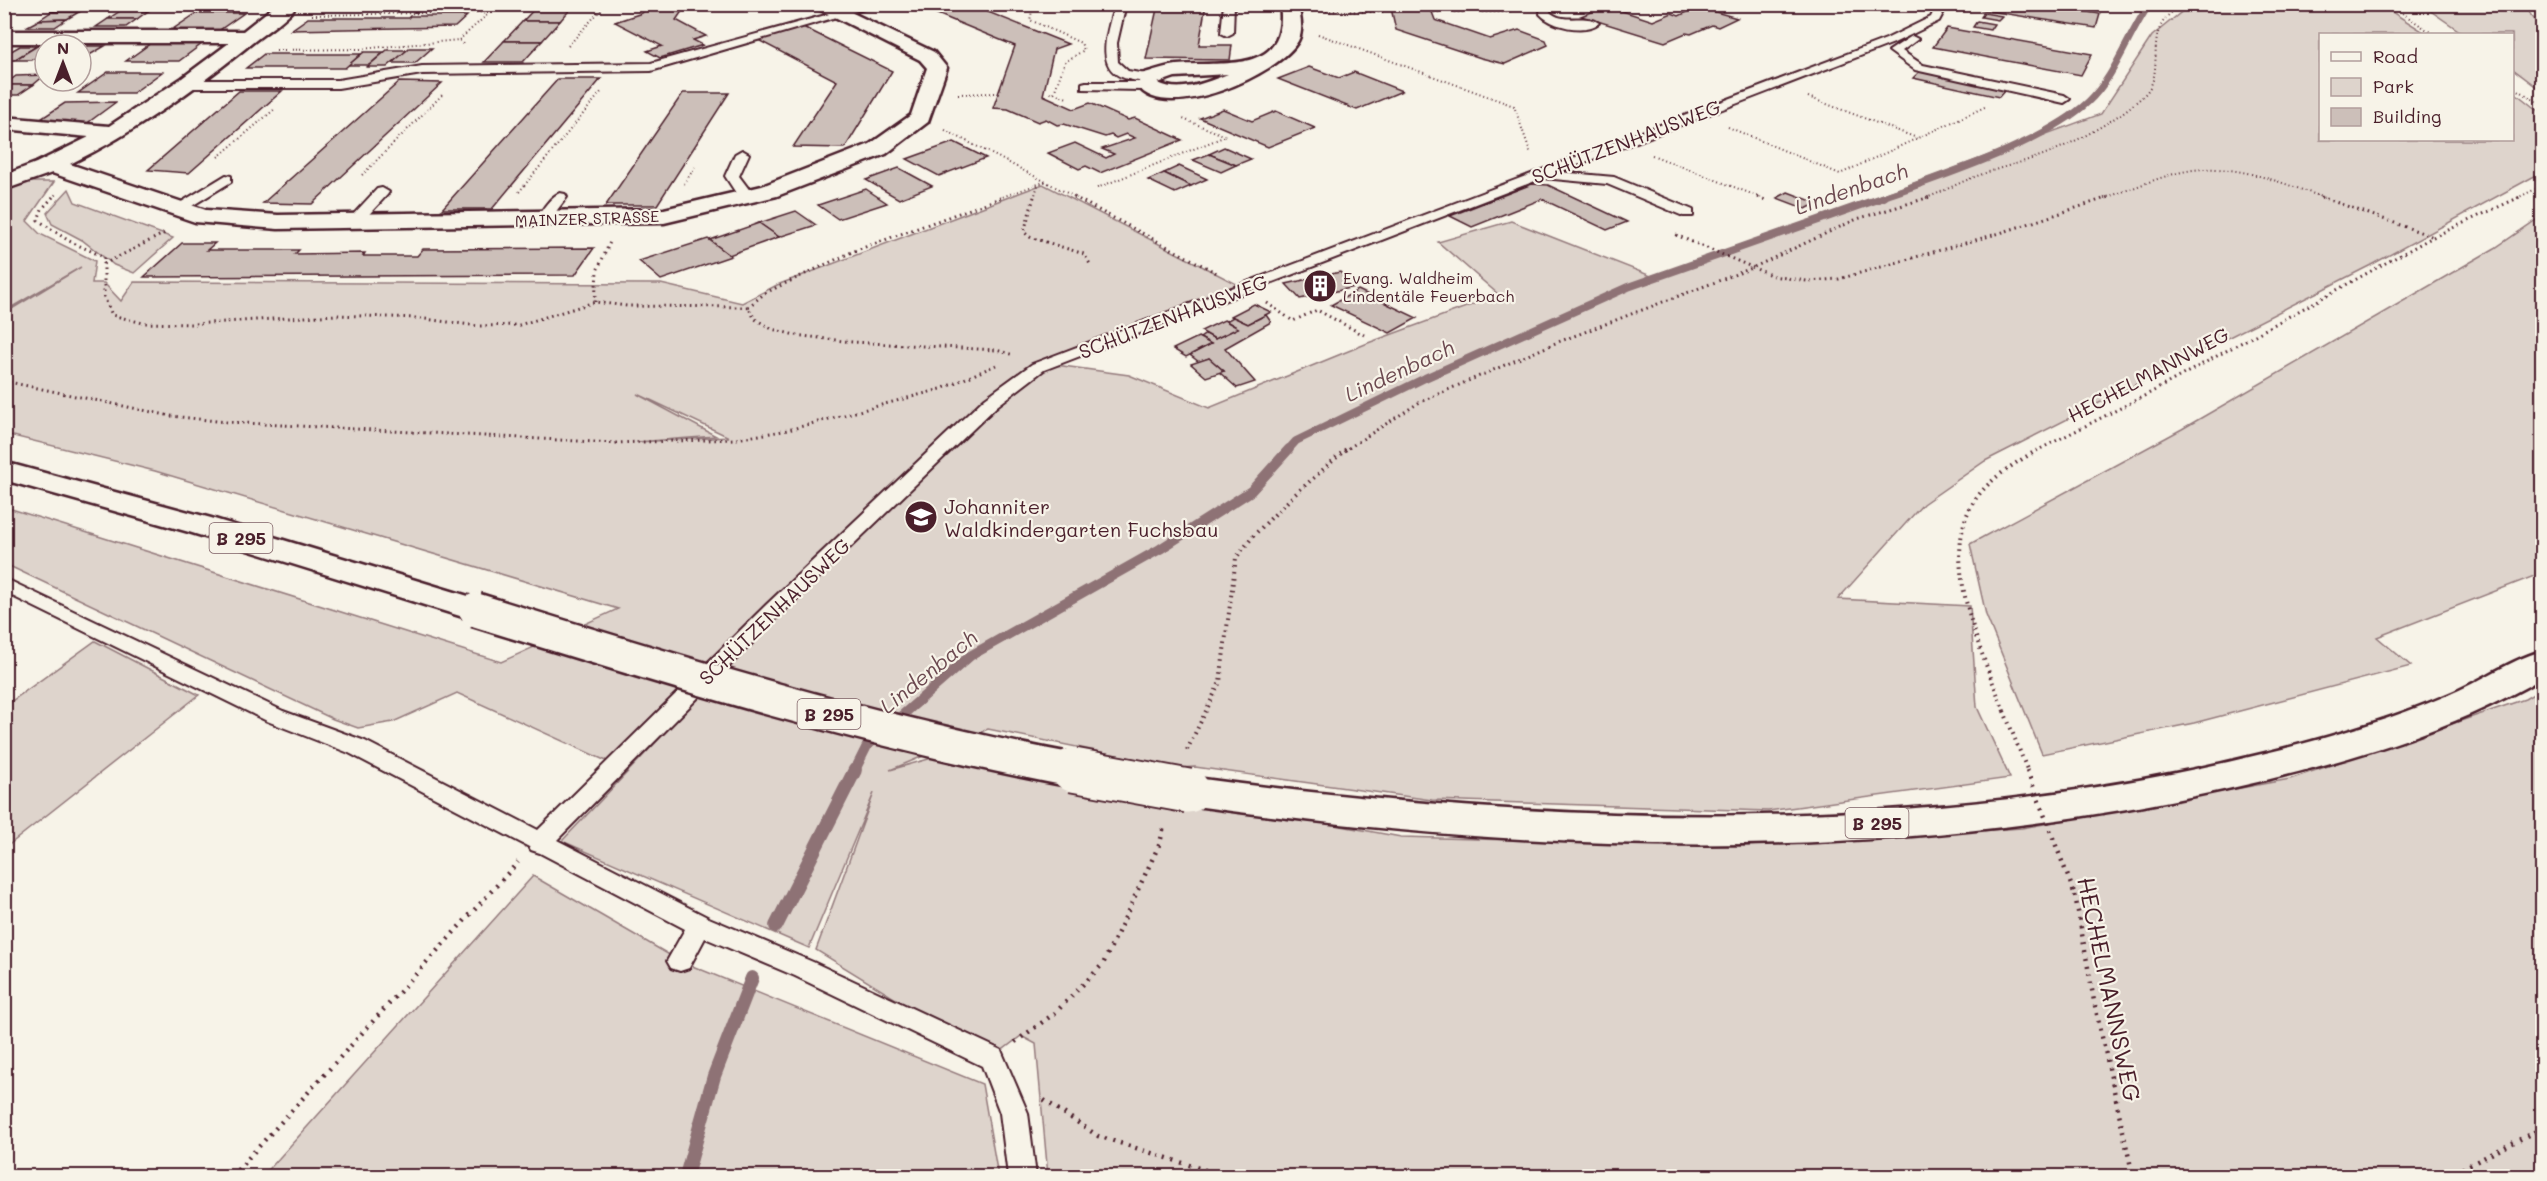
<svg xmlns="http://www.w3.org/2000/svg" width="2547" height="1181" font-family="Mali,sans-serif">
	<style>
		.green { fill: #ded4cc; stroke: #947a7c; stroke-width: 1.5; fill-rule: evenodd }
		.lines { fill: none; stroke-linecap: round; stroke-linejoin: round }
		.stream-far3 { stroke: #8e7275; stroke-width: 7 }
		.stream-far2 { stroke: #8e7275; stroke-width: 8 }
		.stream-far1 { stroke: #8e7275; stroke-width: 10 }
		.stream { stroke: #8e7275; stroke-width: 14 }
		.building { fill: #ccbfb9; stroke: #4a1f2b; stroke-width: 1.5 }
		.service-casing { stroke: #4a1f2b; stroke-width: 4 }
		.minor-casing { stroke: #4a1f2b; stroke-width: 5 }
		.primary-casing { stroke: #4a1f2b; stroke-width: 5 }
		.path-far3 { stroke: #4a1f2b; stroke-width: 2; stroke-dasharray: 1 3; stroke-linecap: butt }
		.path-far2 { stroke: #4a1f2b; stroke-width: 3; stroke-dasharray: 1.5 4; stroke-linecap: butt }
		.path-far1 { stroke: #4a1f2b; stroke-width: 4; stroke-dasharray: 1.5 4.5; stroke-linecap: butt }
		.path { stroke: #4a1f2b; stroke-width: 4.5; stroke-dasharray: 2 6; stroke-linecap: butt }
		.service { fill: #f7f3e8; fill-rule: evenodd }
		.minor { fill: #f7f3e8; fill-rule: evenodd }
		.primary { fill: #f7f3e8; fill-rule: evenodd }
		.primary-bridge-far1-casing { stroke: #4a1f2b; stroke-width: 38; stroke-linecap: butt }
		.primary-bridge-casing { stroke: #4a1f2b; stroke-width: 47; stroke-linecap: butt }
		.path-bridge-far1 { stroke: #4a1f2b; stroke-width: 4; stroke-dasharray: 1.5 4.5; stroke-linecap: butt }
		.path-bridge { stroke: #4a1f2b; stroke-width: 4.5; stroke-dasharray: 2 6; stroke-linecap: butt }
		.primary-bridge-far1 { stroke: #f7f3e8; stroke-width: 33 }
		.primary-bridge { stroke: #f7f3e8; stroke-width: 43 }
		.labels { text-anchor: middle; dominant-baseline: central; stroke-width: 4.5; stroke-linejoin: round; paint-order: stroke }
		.far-street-label { font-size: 16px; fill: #4a1f2b; stroke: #f7f3e8 }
		.far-poi-label { font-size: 16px; fill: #4a1f2b; stroke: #f7f3e8; text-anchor: start }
		.shield { fill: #f7f3e8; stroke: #7e5f64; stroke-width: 1.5 }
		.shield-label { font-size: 18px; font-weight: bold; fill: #4a1f2b }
		.street-label { font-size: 20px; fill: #4a1f2b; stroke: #f7f3e8 }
		.poi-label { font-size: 20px; fill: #4a1f2b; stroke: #f7f3e8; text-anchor: start }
		.water-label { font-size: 21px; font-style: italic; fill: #6c4950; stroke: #f7f3e8 }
		.near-street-label { font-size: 24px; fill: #4a1f2b; stroke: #f7f3e8 }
	</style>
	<rect width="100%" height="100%" fill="#f7f3e8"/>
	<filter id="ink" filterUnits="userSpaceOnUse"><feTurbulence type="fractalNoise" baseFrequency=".0167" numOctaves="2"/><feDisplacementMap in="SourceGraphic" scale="12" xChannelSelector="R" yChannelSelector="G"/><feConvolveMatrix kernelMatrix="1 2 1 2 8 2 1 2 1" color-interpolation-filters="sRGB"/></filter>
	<g filter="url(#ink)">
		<g class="green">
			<path d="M2190,5H2381L2427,34H2320V140H2512L2513,91L2542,114V172L2371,265L1985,461L1923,504L1838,599L1970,606L1977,707L2010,778L1768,811L1432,800L1195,767L1180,768L988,729L890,770L946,754L1401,837L1744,846L2022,828L2290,779L2525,699L2542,689V1176H1048L1036,1044L1021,1036L992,1058L816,950L874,793L809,948L562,841L680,717L624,769L457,693L393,722L358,728L333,719L5,564V507L501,662L618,609L155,471L5,434V313L81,267L5,311V189L27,182H54L27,221L40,234L95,261L92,283H104L121,301L134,282L661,284L742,303L777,285L1043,184L1246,289L1048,364L1129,375L1209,408L1368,343L1499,295L1438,242L1511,221L1656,278L2101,114L2152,36ZM637,394H638L729,437L636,442L716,436Z"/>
			<polygon points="2422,5 2523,5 2538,24 2542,25 2542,91 2513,69 2512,34 2464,34"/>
			<polygon points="69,189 75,202 173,238 134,273 114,265 82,240 52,224 47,213"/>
			<polygon points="2542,216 2542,581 2534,576 2377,637 2411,666 2194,723 2042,754 1986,615 1970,544 2182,429 2495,248"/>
			<polygon points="95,641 199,695 5,848 5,706"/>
			<polygon points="533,876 680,961 982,1084 998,1176 263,1176"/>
		</g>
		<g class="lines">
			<path class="stream-far3" d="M1880,198C1937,178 2044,143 2088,102C2115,77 2128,35 2149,5"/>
			<polyline class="stream-far2" points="1287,451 1296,441 1425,378 1628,287 1884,197"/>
			<polyline class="stream-far1" points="854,772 867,746 970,656 1160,549 1251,491 1289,449"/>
			<g class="stream">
				<polyline points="776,926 855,770"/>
				<polyline points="686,1176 714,1076 752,978"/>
			</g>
		</g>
		<g class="building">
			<polygon points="91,4 79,12 51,12 63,5"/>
			<polygon points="131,4 159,4 148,11 120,11"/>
			<polygon points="539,4 575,4 560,21 523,21"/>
			<polygon points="649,4 687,4 676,20 706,36 693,40 703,45 660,58 647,51 662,46 615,22 642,13"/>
			<polygon points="913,4 968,4 1068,44 1054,49 1043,95 1074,109 1090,103 1128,120 1135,118 1182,140 1100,173 1086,166 1079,169 1048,153 1075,143 1106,158 1114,154 1102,149 1135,138 1126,134 1116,138 1111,135 1105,137 1064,124 1057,125 1046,119 1038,122 1008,109 993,108 1015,46"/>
			<polygon points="1158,4 1206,4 1199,45 1232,45 1230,60 1146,59"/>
			<polygon points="1390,4 1429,4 1435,20 1490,39 1519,30 1546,40 1548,45 1505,64 1481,58 1396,30"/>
			<polygon points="1966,4 2036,4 2100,14 2096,28 1964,7"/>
			<polygon points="1607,6 1653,21 1672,13 1679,16 1698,7 1737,18 1718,27 1712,25 1691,34 1686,33 1665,42 1581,16"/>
			<polygon points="120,11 148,11 137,19 108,19"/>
			<polygon points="51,12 79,12 67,19 39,20"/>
			<polygon points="197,13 244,13 218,31 170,31"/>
			<polygon points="1984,13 2002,16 1998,20 1981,17"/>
			<polygon points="410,16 467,16 455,27 291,30 308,18 408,18"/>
			<polygon points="67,19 55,27 26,27 39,20"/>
			<polygon points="108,19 137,19 126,27 96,27"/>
			<polygon points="523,21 560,21 542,41 504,41"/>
			<polygon points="1977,21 1994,24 1990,30 1973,27"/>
			<polygon points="803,27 892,71 845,148 793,147 837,81 758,40"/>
			<polygon points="1947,28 2092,54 2081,75 1933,47"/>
			<polygon points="154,41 206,41 179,61 126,61"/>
			<polygon points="504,41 542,41 523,62 484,62"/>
			<polygon points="20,46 37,46 14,60 4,60 4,55"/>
			<polygon points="37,46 45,46 45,52 32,60 14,60"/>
			<polygon points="88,46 105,46 81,60 81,51"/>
			<polygon points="409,48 432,48 415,63 392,63"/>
			<polygon points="387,50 407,50 387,67 367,67"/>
			<polygon points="364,52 384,52 369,65 348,65"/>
			<polygon points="264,54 361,54 345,68 246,68"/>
			<polygon points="1309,67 1339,78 1354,72 1402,91 1357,110 1278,79"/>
			<polygon points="1920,71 2005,90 1999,97 1913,78"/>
			<polygon points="108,72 162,72 133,93 78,93"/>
			<polygon points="45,75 33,85 4,85 16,76"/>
			<polygon points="558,79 601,79 492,209 442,209"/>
			<polygon points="399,82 442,83 312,204 263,203"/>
			<polygon points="4,85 33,85 18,95 4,95"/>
			<polygon points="239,91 282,91 189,173 148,170"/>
			<polygon points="683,93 729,93 657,205 606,205"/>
			<polygon points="116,102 86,124 33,124 65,103"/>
			<polygon points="1223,109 1252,121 1276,111 1315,128 1268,147 1200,118"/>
			<polygon points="954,142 986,158 939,176 907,159"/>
			<polygon points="1224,147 1251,159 1236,165 1209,154"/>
			<polygon points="1209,154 1236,165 1221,172 1193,160"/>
			<polygon points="1179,166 1207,179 1191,186 1164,173"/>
			<polygon points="899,168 932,186 899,199 866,180"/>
			<polygon points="1164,173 1191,186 1175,193 1148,180"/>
			<polygon points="1532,184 1548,185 1627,222 1607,230 1542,199 1472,227 1450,216"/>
			<polygon points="866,189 887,203 838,219 818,205"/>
			<polygon points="1788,192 1817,203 1806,209 1777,198"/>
			<polygon points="796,211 816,225 779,237 759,223"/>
			<polygon points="759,223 779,237 729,255 710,240"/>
			<polygon points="708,239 731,256 661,280 639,261"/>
			<polygon points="182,243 215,243 207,250 299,250 295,254 365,253 363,256 417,256 423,249 594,248 575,275 144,277"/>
			<polygon points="1340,272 1355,287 1300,299 1286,284"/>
			<polygon points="1358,290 1417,318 1390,333 1331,305"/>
			<polygon points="1254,304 1271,312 1248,324 1231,316"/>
			<polygon points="1266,315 1271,322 1225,348 1255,382 1237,388 1219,372 1224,371 1209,358 1199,362 1190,355 1211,344 1200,338 1206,334 1215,339 1238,328 1226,321 1233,317 1248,324"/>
			<polygon points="1224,320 1238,328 1215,339 1201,331"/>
			<polygon points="1198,337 1211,344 1186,357 1173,349"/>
			<polygon points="1209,358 1224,371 1206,377 1191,364"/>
		</g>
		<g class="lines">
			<g class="service-casing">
				<g id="service">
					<path d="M1115,4H1126L1117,43L1118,62L1128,71L1152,75V81C1144,82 1136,81 1128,79C1092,71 1108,29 1115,4Z"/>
					<polygon points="1224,4 1234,4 1233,33 1227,36 1221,33"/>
					<path d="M1541,4H1552L1550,12C1564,25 1585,13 1599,23C1585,34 1551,27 1540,14Z"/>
					<polygon points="1937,4 1948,4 1939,21 1894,43 1559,172 1614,177 1693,210 1693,216 1683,216 1607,184 1543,178 1044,370 997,406 780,615 557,840 709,918 813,962 1001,1050 1028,1113 1036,1176 1008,1176 1000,1113 982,1066 795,976 705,938 689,968 680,971 671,968 667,961 685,929 540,853 531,850 529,847 349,753 267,721 4,592 4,578 283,711 365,741 538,830 766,605 985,398 1032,364 1886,39 1931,17"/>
					<polygon points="862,5 871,7 651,71 422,74 338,88 184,88 178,84 184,80 338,80 422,66 651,63"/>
					<polygon points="1912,36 1918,39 1902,51 1923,65 2064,95 2070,99 2064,103 1915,70 1889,51"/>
					<polygon points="1086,82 1142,82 1148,86 1142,90 1082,89 1082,83"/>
					<polygon points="742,150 749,154 739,176 754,196 747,200 736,193 725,176 735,154"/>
					<polygon points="226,175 231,176 231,182 182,212 172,212 170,209"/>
					<polygon points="382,188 389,192 387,195 360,224 350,224 350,218 377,189"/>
					<path d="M560,193L565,194L567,197L548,222H538C537,214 551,196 560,193Z"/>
				</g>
			</g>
			<g class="minor-casing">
				<g id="minor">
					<path d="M277,4H298C287,19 267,31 252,43C195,89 136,132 70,164L206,210L278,215L664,209L762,186L870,144L911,115L927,68L920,60L809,4H834L934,52L947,68L928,122L886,154L777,196L664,223L278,229L195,222L52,173L4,190V175L36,163L89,137L4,129V117L109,126L182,78L229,43H4V31H243Z"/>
					<path d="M1280,4H1298C1300,16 1304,30 1298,41C1280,74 1165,125 1138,86L1141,74C1153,71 1165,66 1177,65C1225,61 1290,75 1280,4ZM1228,74C1207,82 1181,94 1158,83L1175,77Z"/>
				</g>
			</g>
			<g class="primary-casing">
				<g id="primary">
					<polygon points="4,462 211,518 488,602 493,610 488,618 476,621 189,532 4,480"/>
					<path d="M2542,651V678C2444,735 2333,765 2223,790C1879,866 1534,854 1188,805L1175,801L1169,791L1175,781L1188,777C1545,825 1917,840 2270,752C2331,737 2390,720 2448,695C2480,682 2510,660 2542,651Z"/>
				</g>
			</g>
			<g class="path-far3">
				<polyline points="1008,4 1033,7 1030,20 1081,43 1084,50 1065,62 1054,93 1050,93"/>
				<polyline points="1626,4 1640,9"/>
				<polyline points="2389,4 2433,34"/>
				<polyline points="481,11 492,4"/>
				<polyline points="1318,11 1386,12"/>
				<polyline points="1446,11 1452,4"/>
				<polyline points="1434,12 1507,12 1521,8"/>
				<polyline points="312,15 480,12 487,15 459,40"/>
				<polyline points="1318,34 1514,106 1531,154"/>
				<polyline points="568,46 606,4"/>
				<polyline points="276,50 360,49 459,40 465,46"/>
				<polyline points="2512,86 2542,105"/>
				<polyline points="1054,93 1067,98"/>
				<polyline points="958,94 996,93"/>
				<polyline points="1808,97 1917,138"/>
				<polyline points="1728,127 1840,174 1987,106"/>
				<polyline points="945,130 1077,198"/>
				<polyline points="1652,155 1762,198"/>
				<polyline points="218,157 276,108"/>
				<polyline points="362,175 444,93"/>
				<polyline points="684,184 695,167"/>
				<polyline points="1097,188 1226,136 1183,119"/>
				<polyline points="519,192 602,91"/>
				<polyline points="52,198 56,194"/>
				<polyline points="999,198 1047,181"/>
				<polyline points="1034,198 1038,185"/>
				<path d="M1926,198C1943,192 1960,182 1977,176C1998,168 2021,163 2043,155C2075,143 2117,120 2142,97C2172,71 2134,27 2186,4"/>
				<path d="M2104,198C2131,190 2159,176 2187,171C2234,162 2282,183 2325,198"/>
				<polyline points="2517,198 2542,186"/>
			</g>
			<g class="path-far2">
				<polyline points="53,197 42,209 38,220 69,241 104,257 104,297 112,315 143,323 193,324 336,315 417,318 479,326 519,325 595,302 627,306 748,307 755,319 772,329 795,335 852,342 996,350 1014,355"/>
				<polyline points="1034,197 1024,232 1030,237 1084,254 1090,264"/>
				<polyline points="1074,197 1217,273"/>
				<polyline points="1758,197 1768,201"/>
				<polyline points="2321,197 2434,237"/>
				<polyline points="1676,235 1773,276 1807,281 1839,279 2000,233 2109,197"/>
				<polyline points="104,264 167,232"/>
				<polyline points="595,302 597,271 610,242"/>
				<polyline points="1267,303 1293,321 1317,310 1364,335"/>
				<polyline points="748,307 765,293 854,251 1003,197"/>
				<polyline points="4,381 171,416 226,422 614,443 736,439 788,430 941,389 996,365"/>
				<polyline points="1344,451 1420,402 1553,344 1752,268 1857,219 1930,197"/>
				<polyline points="2036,451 2148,394 2431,238 2520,197"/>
			</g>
			<g class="path-far1">
				<path d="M2004,711C1982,653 1935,553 1977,497C1993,476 2017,462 2039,449"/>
				<polyline points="1187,750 1220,682 1236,558 1254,535 1291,498 1346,449"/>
			</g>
			<g class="path">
				<polyline points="2075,895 2094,1001 2133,1176"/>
				<polyline points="1015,1042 1055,1013 1103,964 1160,843 1164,826"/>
				<polyline points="1044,1100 1098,1136 1224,1176"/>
				<polyline points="232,1176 518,862"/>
				<polyline points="2448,1176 2542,1128"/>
			</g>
			<use href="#service" class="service"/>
			<use href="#minor" class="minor"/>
			<use href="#primary" class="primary"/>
			<g class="primary-bridge-far1-casing">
				<path id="primary-bridge-far1" d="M476,610C675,672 876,734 1082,772"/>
			</g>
			<g class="primary-bridge-casing">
				<polyline id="primary-bridge" points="1073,770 1188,791"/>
			</g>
			<polyline class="path-bridge-far1" points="2004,711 2028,772"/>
			<polyline class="path-bridge" points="2027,770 2075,895"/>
			<use href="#primary-bridge-far1" class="primary-bridge-far1"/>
			<use href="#primary-bridge" class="primary-bridge"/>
		</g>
	</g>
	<defs>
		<g id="building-disc" transform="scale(1.725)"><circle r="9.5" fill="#4a1f2b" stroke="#f7f3e8"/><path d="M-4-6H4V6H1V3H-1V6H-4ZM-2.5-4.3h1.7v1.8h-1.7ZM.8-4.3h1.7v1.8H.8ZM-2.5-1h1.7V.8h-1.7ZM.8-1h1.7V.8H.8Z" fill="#fff"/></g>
		<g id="school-disc" transform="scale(1.725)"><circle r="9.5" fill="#4a1f2b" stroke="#f7f3e8"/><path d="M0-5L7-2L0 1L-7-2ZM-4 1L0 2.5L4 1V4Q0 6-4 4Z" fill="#fff"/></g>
	</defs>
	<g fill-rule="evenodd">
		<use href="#building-disc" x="1320" y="286"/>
		<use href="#school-disc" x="921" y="517"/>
	</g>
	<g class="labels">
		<g class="far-street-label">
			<text transform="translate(587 218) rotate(-2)">MAINZER STRASSE</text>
		</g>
		<g class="far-poi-label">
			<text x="1343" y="277">Evang. Waldheim<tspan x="1343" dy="18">Lindentäle Feuerbach</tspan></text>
		</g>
		<g class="shield">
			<rect x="209.5" y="523" width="63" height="30" rx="4.5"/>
			<rect x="797.5" y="699" width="63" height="30" rx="4.5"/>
			<rect x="1845.5" y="808" width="63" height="30" rx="4.5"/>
		</g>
		<g class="shield-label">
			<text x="241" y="538">B 295</text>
			<text x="829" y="714">B 295</text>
			<text x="1877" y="823">B 295</text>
		</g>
		<g class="street-label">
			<text transform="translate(1626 141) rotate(-21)">SCHÜTZENHAUSWEG</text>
			<text transform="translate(1173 316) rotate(-21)">SCHÜTZENHAUSWEG</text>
			<text transform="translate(2148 374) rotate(-28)">HECHELMANNWEG</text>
			<text transform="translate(774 611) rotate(-44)">SCHÜTZENHAUSWEG</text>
		</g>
		<g class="poi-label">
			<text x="944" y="506">Johanniter<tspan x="944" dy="23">Waldkindergarten Fuchsbau</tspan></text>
		</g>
		<g class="water-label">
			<text transform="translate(1851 188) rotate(-19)">Lindenbach</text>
			<text transform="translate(1399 370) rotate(-25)">Lindenbach</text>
			<text transform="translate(928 671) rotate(-39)">Lindenbach</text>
		</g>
		<g class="near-street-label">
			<text transform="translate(2110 989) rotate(78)">HECHELMANNSWEG</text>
		</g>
	</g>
	<rect width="2547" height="1181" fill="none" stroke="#f7f3e8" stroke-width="24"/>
	<rect x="12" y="12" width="2523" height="1157" fill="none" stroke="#4a1f2b" stroke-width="2" filter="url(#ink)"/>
	<rect x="2319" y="33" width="195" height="108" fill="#f7f3e8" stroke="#b29e9c" stroke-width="1.5"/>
	<rect x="2331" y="52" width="30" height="9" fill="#f7f3e8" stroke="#b29e9c" stroke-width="1.5"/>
	<text x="2373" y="63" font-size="18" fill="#4a1f2b">Road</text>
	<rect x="2331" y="78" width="30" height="18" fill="#ded4cc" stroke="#b29e9c" stroke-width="1.5"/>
	<text x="2373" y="93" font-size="18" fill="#4a1f2b">Park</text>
	<rect x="2331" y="108" width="30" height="18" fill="#ccbfb9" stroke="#b29e9c" stroke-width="1.5"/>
	<text x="2373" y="123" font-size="18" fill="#4a1f2b">Building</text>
	<g transform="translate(63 63)"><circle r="28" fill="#f7f3e8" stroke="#b29e9c" stroke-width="1.5"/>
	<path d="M0-4.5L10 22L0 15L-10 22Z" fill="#4a1f2b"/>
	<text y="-9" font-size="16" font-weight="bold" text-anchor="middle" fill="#4a1f2b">N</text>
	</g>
</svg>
